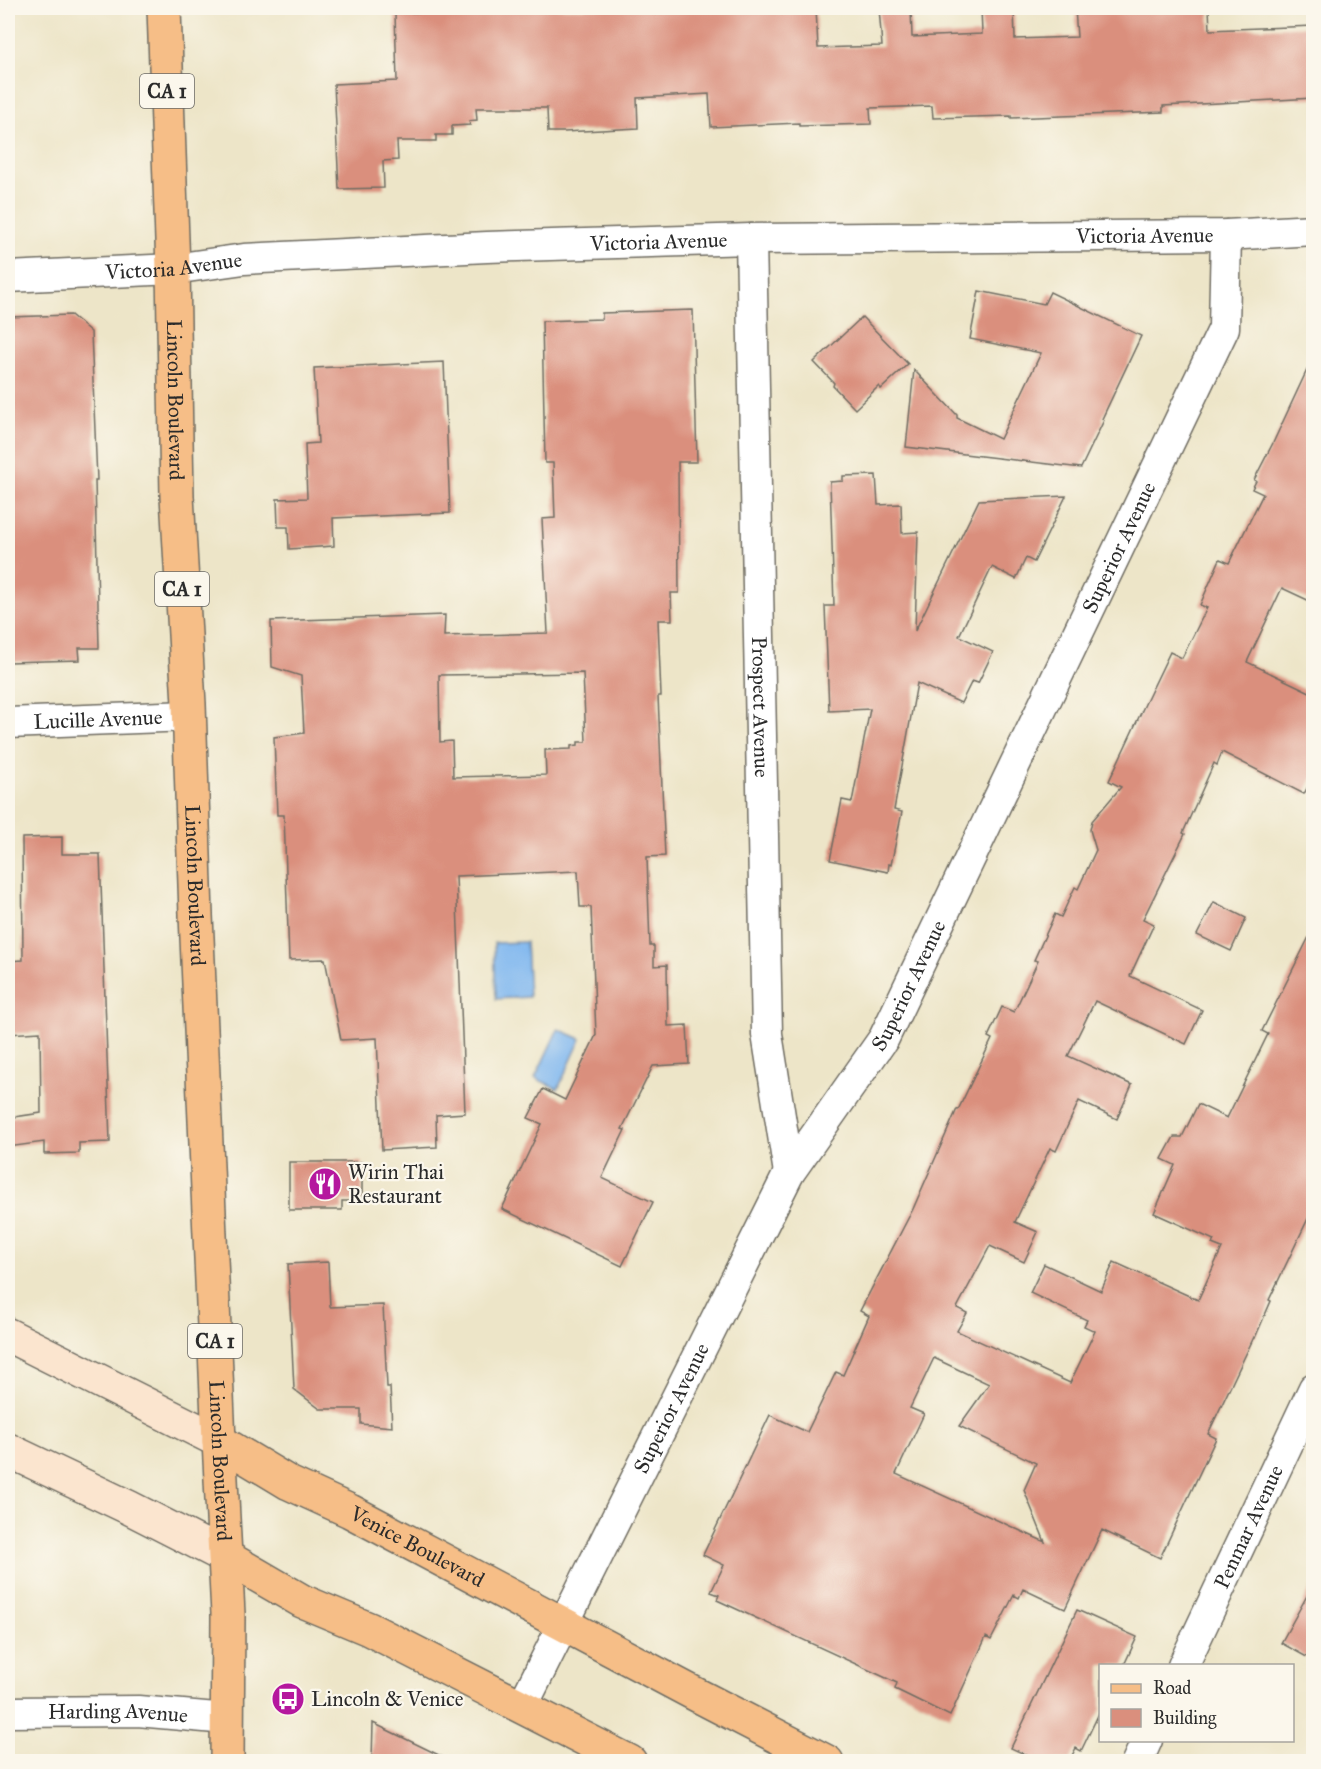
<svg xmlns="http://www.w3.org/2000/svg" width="1321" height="1769" font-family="'IM FELL Great Primer',serif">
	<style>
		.water { fill: #80b7ef; stroke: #56718d; stroke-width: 1.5 }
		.building { fill: #da8f7d; fill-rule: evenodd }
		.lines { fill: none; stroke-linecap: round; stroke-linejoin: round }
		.minor-casing { stroke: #6f6c62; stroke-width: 33 }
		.secondary-casing { stroke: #6f6c62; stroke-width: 36 }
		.primary-casing { stroke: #6f6c62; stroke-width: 36 }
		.trunk-casing { stroke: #6f6c62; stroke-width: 36 }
		.minor { stroke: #fff; stroke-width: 30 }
		.secondary { stroke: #fbe5cf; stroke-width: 33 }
		.primary { stroke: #f6be87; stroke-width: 33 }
		.trunk { stroke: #f6be87; stroke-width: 33 }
		.labels { text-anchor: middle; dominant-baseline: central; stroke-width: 4.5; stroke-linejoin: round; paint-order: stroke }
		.shield { fill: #fbf7ec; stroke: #696865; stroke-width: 1.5 }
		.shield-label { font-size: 20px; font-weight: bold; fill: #2b2b2b }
		.street-label { font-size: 21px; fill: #2b2b2b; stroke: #fbf7ec }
		.poi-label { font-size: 21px; fill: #2b2b2b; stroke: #fbf7ec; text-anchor: start }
	</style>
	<rect width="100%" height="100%" fill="#fbf7ec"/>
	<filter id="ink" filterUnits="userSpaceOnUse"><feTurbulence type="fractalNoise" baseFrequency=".0167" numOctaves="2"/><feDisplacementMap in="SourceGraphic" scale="12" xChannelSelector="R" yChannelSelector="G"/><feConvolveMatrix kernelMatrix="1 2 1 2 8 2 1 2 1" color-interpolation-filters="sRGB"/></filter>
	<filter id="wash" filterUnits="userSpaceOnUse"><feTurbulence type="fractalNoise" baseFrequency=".008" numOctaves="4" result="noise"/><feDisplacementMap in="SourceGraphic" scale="24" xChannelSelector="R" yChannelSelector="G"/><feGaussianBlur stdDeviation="1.35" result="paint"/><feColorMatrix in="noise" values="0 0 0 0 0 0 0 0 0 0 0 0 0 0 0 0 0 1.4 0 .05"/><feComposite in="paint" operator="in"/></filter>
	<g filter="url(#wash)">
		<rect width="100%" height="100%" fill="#ede5c8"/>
		<g class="water">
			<polygon points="526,942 529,997 496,999 494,943"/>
			<polygon points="558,1029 581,1039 558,1089 535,1078"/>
		</g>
		<g id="blocks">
			<g class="building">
				<polygon points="496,8 724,8 724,11 779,8 816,8 818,48 882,46 879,8 911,8 912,37 982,34 981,8 1014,8 1015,39 1077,37 1075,8 1209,8 1210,30 1314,26 1314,98 1163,106 1163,112 1011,118 1011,116 933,118 932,106 870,108 871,124 799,126 799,123 711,127 709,94 637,98 638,128 564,132 548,132 547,108 476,108 477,120 469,121 470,125 452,126 452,135 436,135 436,141 397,141 398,160 383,161 384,188 339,189 334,84 397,81 395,13 441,12 441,13 497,9"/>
				<polygon points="979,291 1044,304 1050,292 1141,336 1102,419 1104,420 1081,468 906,447 914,370 957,415 957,418 1000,439 1041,353 970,339"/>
				<path d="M693,310L697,462H678L679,593H671L672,620H658L661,696H658L665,856L647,857L650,946H654V966L667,965L668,1026L687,1025L689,1064L653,1066L622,1129L625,1130L602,1178L653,1202L622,1266L502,1209L542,1124L528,1118L543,1089L565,1100L596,1035L591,907H580L578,871L456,876L465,1113L436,1115L437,1147L382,1150L377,1038L341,1040L325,959L289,960L284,815H277L274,737L304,733L301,676L272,667L271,621L445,615L444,636L548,633L542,519L555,518L553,463H545L542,321L602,319V313ZM583,673L586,742H578V745L571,746V749L545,750L546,775L453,777L452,741L440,742L439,675Z"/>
				<polygon points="71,315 91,332 97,480 95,480 99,648 79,648 80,660 8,662 8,317"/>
				<polygon points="862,317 908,364 881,389 879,386 855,409 833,386 834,383 814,362"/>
				<path d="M1314,355V603L1282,588L1247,662L1314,694V775L1304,794L1222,752L1217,765L1214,763L1183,833L1185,834L1143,919L1154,924L1130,976L1202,1010L1186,1044L1095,1001L1068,1056L1132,1085L1117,1119L1079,1101L1056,1151L1050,1148L1015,1222L1038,1232L1024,1262L990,1246L957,1308L967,1313L957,1331L1070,1383L1095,1331L1084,1326L1087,1320L1030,1293L1044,1264L1101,1291L1114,1262L1198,1300L1222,1248L1212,1244L1214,1240L1154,1213L1175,1165L1162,1159L1174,1137H1182L1198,1104L1227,1118L1268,1034L1262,1031L1314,927V1206L1269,1300L1271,1301L1255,1338L1254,1337L1208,1434L1216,1438L1160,1558L1102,1530L1065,1609L1023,1589L1019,1598L1014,1595L991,1640L986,1637L950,1716L895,1689L897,1683L717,1600L719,1595L711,1592L724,1565L703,1555L770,1415L807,1432L836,1372L843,1375L869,1316L860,1311L913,1209L957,1109L958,1110L992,1039L988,1037L1002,1007L1014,1012L1038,961L1034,960L1055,914L1061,917L1075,887L1078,889L1096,850L1090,830L1092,821L1121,787L1109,781L1145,704L1170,652L1182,658L1207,608L1200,605L1220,559L1229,563L1263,494L1252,489L1256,481L1254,480L1273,443ZM934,1358L989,1384L959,1426L1036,1463L1024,1490L1045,1542L896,1474L924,1414L910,1408Z"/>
				<polygon points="444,362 450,513 333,518 334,546 289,549 288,527 278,527 277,499 307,498 305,444 318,443 314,368"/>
				<polygon points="876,475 878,505 901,504 902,533 918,532 915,631 979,500 1066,496 1034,562 1026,558 1016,579 992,567 959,636 993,652 978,683 972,681 961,703 917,683 894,810 902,812 891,865 889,864 888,872 830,860 842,800 852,802 870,709 829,711 825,606 834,606 830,482 843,481 843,476"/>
				<polygon points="62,837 62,854 100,854 110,1142 79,1143 79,1153 44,1154 44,1142 8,1147 8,1118 41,1113 40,1032 8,1034 8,961 23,960 22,838"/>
				<polygon points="1214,902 1246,918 1231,951 1197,935"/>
				<polygon points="289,1162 362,1162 362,1201 342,1201 342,1210 289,1210"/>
				<polygon points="328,1262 330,1307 383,1305 387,1387 390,1387 392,1427 361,1424 361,1409 320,1409 294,1389 288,1264"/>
				<polygon points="1314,1583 1314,1661 1281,1643"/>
				<polygon points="1077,1610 1137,1637 1124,1665 1101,1665 1101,1709 1081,1751 1076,1748 1069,1761 1039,1761 1011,1748"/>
				<polygon points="373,1723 451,1761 372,1761"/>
			</g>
		</g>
	</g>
	<g filter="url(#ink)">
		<use href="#blocks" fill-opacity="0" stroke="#6f6c62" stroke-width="1.5"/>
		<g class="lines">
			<g class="minor-casing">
				<g id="minor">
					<path id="s1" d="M751,239L767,1034L789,1173"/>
					<path id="s2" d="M8,277L173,269L244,259L487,247L751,239L1226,235L1314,230"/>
					<path id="s3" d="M8,723L189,716"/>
					<path id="s4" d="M1183,1666L1314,1388"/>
					<path id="s5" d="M522,1707L789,1173L884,1038L1224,328L1226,235"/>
					<path id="s6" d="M8,1712L138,1711L227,1719"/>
					<polyline points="1137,1762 1147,1740"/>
				</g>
			</g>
			<g class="secondary-casing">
				<g id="secondary">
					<polyline points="8,1335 219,1441"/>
					<polyline points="8,1450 130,1508 226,1557"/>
				</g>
			</g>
			<g class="primary-casing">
				<g id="primary">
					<path id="s7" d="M219,1441L289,1483L350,1511L699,1696L827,1762"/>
					<polyline points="226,1557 302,1601 369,1629 630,1762"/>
				</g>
			</g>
			<g class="trunk-casing">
				<g id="trunk">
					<path id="s8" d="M164,8L173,269L177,496L189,704L196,915L219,1441L228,1614L227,1762"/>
				</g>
			</g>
			<use href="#minor" class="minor"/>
			<use href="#secondary" class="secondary"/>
			<use href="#primary" class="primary"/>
			<use href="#trunk" class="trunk"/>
		</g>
	</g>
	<defs>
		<g id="restaurant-disc" transform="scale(1.725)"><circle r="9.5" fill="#b5179e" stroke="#fbf7ec"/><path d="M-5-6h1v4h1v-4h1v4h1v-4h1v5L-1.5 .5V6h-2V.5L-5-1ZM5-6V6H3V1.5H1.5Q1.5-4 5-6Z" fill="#fff"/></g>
		<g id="bus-disc" transform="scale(1.725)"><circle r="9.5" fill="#b5179e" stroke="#fbf7ec"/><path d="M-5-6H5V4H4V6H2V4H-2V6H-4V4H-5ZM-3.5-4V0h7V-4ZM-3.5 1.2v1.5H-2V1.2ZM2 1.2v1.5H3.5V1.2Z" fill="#fff"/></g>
	</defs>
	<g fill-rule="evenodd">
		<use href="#restaurant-disc" x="325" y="1184"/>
		<use href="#bus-disc" x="288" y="1699"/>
	</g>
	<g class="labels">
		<g class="shield">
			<rect x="140" y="74" width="54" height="34" rx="4.5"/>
			<rect x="155" y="572" width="54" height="34" rx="4.5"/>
			<rect x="188" y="1324" width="54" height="34" rx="4.5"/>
		</g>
		<g class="shield-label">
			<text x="167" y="91">CA 1</text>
			<text x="182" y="589">CA 1</text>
			<text x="215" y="1341">CA 1</text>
		</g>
		<g class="street-label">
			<text stroke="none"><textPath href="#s2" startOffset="1138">Victoria Avenue</textPath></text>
			<text stroke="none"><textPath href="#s2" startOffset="652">Victoria Avenue</textPath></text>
			<text stroke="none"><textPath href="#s2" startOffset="166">Victoria Avenue</textPath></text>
			<text stroke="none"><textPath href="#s8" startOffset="392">Lincoln Boulevard</textPath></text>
			<text stroke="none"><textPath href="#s5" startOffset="1306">Superior Avenue</textPath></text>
			<text stroke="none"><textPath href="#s1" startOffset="468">Prospect Avenue</textPath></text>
			<text stroke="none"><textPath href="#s3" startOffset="90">Lucille Avenue</textPath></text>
			<text stroke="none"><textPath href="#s8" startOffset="878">Lincoln Boulevard</textPath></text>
			<text stroke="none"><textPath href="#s5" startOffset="820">Superior Avenue</textPath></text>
			<text stroke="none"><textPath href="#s5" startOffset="334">Superior Avenue</textPath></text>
			<text stroke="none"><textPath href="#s8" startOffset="1454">Lincoln Boulevard</textPath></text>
			<text stroke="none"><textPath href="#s4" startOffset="154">Penmar Avenue</textPath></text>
			<text stroke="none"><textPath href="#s7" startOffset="225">Venice Boulevard</textPath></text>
			<text stroke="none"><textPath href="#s6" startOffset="110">Harding Avenue</textPath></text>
		</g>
		<g class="poi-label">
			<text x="348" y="1172">Wirin Thai<tspan x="348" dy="24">Restaurant</tspan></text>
			<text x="311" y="1699">Lincoln &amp; Venice</text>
		</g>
	</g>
	<rect width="1321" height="1769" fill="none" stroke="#fbf7ec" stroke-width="30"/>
	<rect x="1099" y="1664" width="195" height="78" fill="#fbf7ec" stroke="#a8a59f" stroke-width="1.5"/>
	<rect x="1111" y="1684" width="30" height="9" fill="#f6be87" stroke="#a8a59f" stroke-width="1.5"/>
	<text x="1153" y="1694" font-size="18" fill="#2b2b2b">Road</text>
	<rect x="1111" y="1709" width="30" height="18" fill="#da8f7d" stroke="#a8a59f" stroke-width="1.5"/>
	<text x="1153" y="1724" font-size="18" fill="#2b2b2b">Building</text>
</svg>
